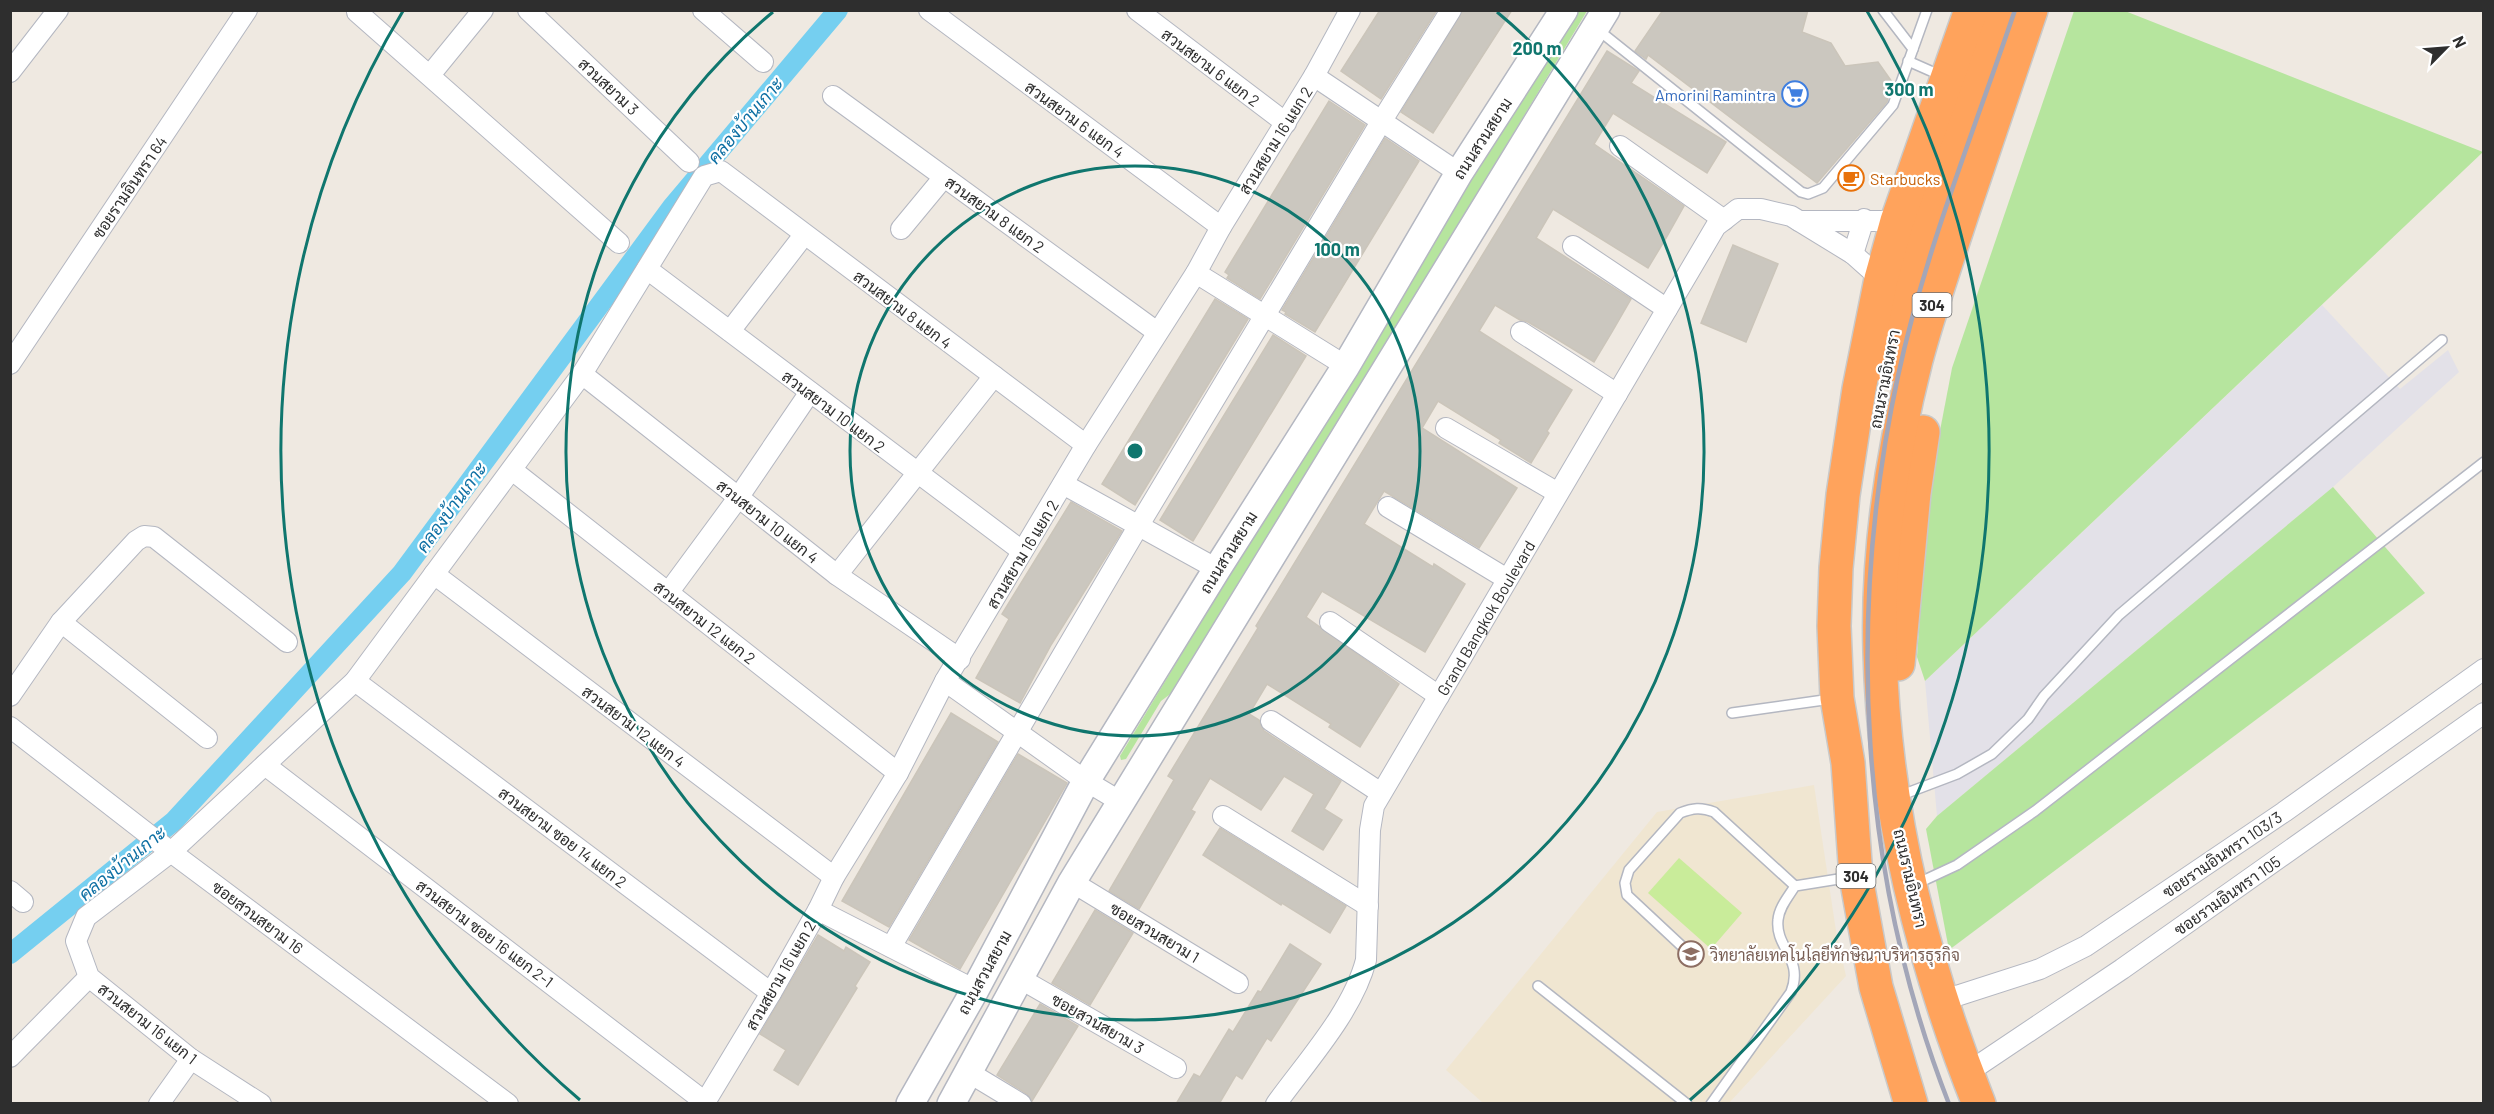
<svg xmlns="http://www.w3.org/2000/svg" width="2494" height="1114" font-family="Barlow,Sarabun,sans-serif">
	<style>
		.industrial { fill: #e3e1e8 }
		.education { fill: #f0e6d1 }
		.green { fill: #b6e59e }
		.pitch { fill: #c9ec9a }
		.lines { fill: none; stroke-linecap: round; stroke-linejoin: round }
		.canal { stroke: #75cff0; stroke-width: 20 }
		.building { fill: #cbc7bf; stroke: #cbc5ba; stroke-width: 1.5 }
		.lane-casing { stroke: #b4b7c1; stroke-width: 12 }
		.street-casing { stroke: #b4b7c1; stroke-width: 22 }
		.secondary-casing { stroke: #b4b7c1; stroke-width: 30 }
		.highway-casing { stroke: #c9c9c9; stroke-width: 36 }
		.lane { stroke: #fff; stroke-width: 9 }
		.street { stroke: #fff; stroke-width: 20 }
		.secondary { stroke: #fff; stroke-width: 27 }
		.highway { stroke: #ffa35c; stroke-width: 33 }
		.rail { stroke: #a3a6b8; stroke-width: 4.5 }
		.ring { fill: none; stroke: #0f766e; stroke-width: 3 }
		.labels { text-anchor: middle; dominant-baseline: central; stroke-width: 4.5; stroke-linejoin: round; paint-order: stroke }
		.shield { fill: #fff; stroke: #6d6d6d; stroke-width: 1.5 }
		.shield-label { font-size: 15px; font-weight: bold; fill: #2e2e2e }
		.street-label { font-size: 16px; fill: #2e2e2e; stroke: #fff }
		.shop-label { font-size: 16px; fill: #366cbe; stroke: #fff; text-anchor: end }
		.food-label { font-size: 16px; fill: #c56008; stroke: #fff; text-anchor: start }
		.education-label { font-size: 16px; fill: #785e54; stroke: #fff; text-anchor: start }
		.water-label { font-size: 18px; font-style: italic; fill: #0d6fa3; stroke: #fff }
		.centre { fill: #0f766e; stroke: #fff; stroke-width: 3 }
		.ring-label { font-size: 18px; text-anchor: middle; font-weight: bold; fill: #0f766e; stroke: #fff; stroke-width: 4.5; stroke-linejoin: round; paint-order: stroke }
	</style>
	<rect width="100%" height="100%" fill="#efe9e1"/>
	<polygon class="industrial" points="2322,305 2400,389 2448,350 2459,372 2333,487 1937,816 1925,681"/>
	<polygon class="education" points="1814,785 1836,931 1846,976 1729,1103 1483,1103 1446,1070 1657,812"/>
	<g class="green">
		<polygon points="1570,11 1587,11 1181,686 1161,701 1126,759 1121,760 1120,756"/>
		<polygon points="2074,11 2125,11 2483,152 1925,681 1917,657 1929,488 1952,368"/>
		<polygon points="2333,487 2425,593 1949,950 1926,829 1937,816"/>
	</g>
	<polygon class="pitch" points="1679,858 1742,913 1711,949 1648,893"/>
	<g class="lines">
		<polyline class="canal" points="10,954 174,821 402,573 672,207 838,10"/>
	</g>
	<g class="building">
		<polygon points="1380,10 1437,10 1381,99 1341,71"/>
		<polygon points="1463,10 1512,10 1433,133 1401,112"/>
		<polygon points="1663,10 1808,10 1802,32 1831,43 1845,66 1878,62 1892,82 1887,102 1817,183 1648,55 1646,59 1635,51"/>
		<polygon points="1607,51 1639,71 1631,83 1726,142 1707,173 1613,113 1594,144 1684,206 1666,238 1648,268 1553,209 1536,238 1631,299 1612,332 1594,362 1547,333 1528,322 1520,320 1495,305 1479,331 1572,390 1547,431 1549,433 1531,463 1499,443 1501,440 1438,401 1422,428 1517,488 1479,548 1384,491 1364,524 1433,567 1434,564 1465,584 1425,652 1322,591 1306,617 1399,684 1360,747 1329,727 1331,724 1267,684 1249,714 1259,720 1264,731 1341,781 1324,809 1342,820 1323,850 1292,831 1314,794 1284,776 1261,810 1210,778 1191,810 1195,812 1139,909 1109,891 1174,780 1168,776 1258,628 1256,626"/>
		<polygon points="1329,101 1365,125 1260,299 1227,278 1229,275 1225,272"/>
		<polygon points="1385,138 1419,161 1315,332 1285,314 1286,312 1282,310"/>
		<polygon points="1733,245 1778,264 1746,342 1701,323"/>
		<polygon points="1215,299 1248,319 1135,505 1102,484"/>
		<polygon points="1273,335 1306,356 1193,541 1160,520"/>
		<polygon points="1071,502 1122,531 1051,645 1020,703 976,678 1009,619 1002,614"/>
		<polygon points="951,713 998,742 889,927 842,901"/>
		<polygon points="1018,754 1067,783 960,969 909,940"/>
		<polygon points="1220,828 1346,906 1330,933 1282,903 1281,905 1203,855"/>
		<polygon points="1095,910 1133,933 1090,1005 1052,983"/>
		<polygon points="818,935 844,951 846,947 870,962 855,986 857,988 798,1085 774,1070 786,1050 760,1034"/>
		<polygon points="1290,944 1321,964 1271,1041 1267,1038 1242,1079 1236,1075 1219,1104 1176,1104 1194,1074 1200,1077 1229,1029 1233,1032 1258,991 1261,992"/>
		<polygon points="1040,1004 1078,1026 1032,1101 1027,1094 997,1075"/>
	</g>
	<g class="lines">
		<g class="lane-casing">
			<g id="lane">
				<polyline points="1883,10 1913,49 1927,10"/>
				<polyline points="1597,29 1801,192 1808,194 1823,188 1893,105 1913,49"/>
				<polyline points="1908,61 1942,76"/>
				<polyline points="1732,713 1831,699"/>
				<polyline points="1899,796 1957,774 1992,754 2028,719 2044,696 2119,615 2442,340"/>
				<polyline points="1916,884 1957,865 2035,811 2484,462"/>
				<path d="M1687,951L1627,895L1625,883L1629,870L1680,813C1693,808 1701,807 1714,812L1795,886"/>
				<polyline points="1538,986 1687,1104"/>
				<path d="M1711,1104L1791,992C1804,958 1775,948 1778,920C1779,907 1789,896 1795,886L1851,877"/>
			</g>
		</g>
		<g class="street-casing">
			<g id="street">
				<polyline points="528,10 689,162"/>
				<polyline points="703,10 763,62"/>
				<polyline points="929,10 1221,227"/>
				<polyline points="1137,10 1286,123"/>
				<polyline points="357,12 619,243"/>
				<polyline points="10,72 58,10"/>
				<polyline points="430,75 483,10"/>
				<polyline points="1314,76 1459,173"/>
				<polyline points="833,96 1157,332"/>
				<polyline points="1620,146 1724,220"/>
				<polyline points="1799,221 1897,221"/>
				<polyline points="901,229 944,177"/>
				<polyline points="1573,246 1667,309"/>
				<polyline points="1853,254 1864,219"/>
				<polyline points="647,269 1022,551"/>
				<polyline points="1196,273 1346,366"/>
				<polyline points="730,331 804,235"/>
				<polyline points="1521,332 1617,394"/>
				<polyline points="10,364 247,10"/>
				<polyline points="582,374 837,575 960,659"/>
				<polyline points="1446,428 1558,493"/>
				<polyline points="512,470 898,773"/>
				<polyline points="1063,484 1217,569"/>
				<polyline points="1388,507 1507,579"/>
				<polyline points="434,574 834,877"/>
				<polyline points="837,575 994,376"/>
				<polyline points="668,593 738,498 810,392"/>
				<polyline points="61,622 207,738"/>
				<polyline points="1330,622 1439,696"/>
				<polyline points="355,681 771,993"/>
				<polyline points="945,681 1086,781 1121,802"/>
				<polyline points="10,696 61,622 136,541 144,536 154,537 287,642"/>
				<polyline points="1271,721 1381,793"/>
				<polyline points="10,727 171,852 508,1104"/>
				<polyline points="265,765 705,1102"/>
				<polyline points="1223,816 1368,906"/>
				<polyline points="1072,882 1238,983"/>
				<polyline points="10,891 23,902"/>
				<polyline points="818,910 975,990"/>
				<polyline points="891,947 1139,525 1381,122 1451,10"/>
				<polyline points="1019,978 1176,1068"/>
				<polyline points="1941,1001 2040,969 2086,946 2284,812 2484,669"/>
				<polyline points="10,1057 89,977"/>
				<polyline points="968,1072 1021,1104"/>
				<polyline points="1967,1073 2122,969 2484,713"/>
				<polyline points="159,1104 191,1059"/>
				<polyline points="261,1104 191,1059 89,977 76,941 86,917 171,852 355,681 582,374 704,176 721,171 1086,445"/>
				<polyline points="704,1104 771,993 818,910 834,877 898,773 945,681 1086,445 1196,273 1221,227 1314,76 1350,10"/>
				<path id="s1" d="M1276,1104C1307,1061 1353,1011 1366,960L1370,830L1374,806L1716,226L1738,209H1761L1791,216L1853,254L1881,279"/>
			</g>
		</g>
		<g class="secondary-casing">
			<g id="secondary">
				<polyline points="910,1104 975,990 1086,781 1217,569 1346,366 1459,173 1564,10"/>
				<polyline points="951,1104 1072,882 1606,10"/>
			</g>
		</g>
		<g class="highway-casing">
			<g id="highway">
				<polyline points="1886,366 1907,281 1998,10"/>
				<polyline points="1898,664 1914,493 1923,432"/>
				<polyline points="1911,1104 1876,987 1856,877 1848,763 1837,698 1834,626 1836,568 1843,495 1859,389 1881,279 1897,221 1971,10"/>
				<path d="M1979,1104C1922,961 1884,806 1880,652C1877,555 1892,454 1916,360C1929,311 1946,263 1962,214C1985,146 2008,78 2031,10"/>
			</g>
		</g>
		<use href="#lane" class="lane"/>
		<use href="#street" class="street"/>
		<use href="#secondary" class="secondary"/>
		<use href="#highway" class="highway"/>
		<path class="rail" d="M1949,1104C1859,874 1846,616 1898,376C1925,251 1974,131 2015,10"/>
	</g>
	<g class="ring">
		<circle cx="1135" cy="451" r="285"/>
		<path d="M1497 12A569 569 0 1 1 773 12"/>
		<path d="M580 1100A854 854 0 0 1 403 11M1867 11A854 854 0 0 1 1690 1100"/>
	</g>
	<defs>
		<g id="supermarket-ring" transform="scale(1.35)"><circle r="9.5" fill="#fff" stroke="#3f7fe0" stroke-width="1.5"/><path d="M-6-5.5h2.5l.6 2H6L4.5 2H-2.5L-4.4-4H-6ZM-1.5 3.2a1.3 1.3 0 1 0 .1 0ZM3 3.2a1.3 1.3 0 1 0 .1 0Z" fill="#3f7fe0"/></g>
		<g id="cafe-ring" transform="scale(1.35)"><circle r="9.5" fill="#fff" stroke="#e8710a" stroke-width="1.5"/><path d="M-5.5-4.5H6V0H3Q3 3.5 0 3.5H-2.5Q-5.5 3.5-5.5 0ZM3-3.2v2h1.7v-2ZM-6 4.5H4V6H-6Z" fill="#e8710a"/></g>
		<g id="university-ring" transform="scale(1.35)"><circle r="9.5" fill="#fff" stroke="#8d6e63" stroke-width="1.5"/><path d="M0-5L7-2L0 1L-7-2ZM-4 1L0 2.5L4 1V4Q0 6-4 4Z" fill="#8d6e63"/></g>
	</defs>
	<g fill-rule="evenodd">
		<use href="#supermarket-ring" x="1795" y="94"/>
		<use href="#cafe-ring" x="1851" y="178"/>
		<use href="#university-ring" x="1691" y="954"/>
	</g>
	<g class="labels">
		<g class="shield">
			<rect x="1912.5" y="293" width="39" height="24" rx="4.5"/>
			<rect x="1836.5" y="864" width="39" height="24" rx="4.5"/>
		</g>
		<g class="shield-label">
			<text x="1932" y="305">304</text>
			<text x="1856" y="876">304</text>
		</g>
		<g class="street-label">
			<text transform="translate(1211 67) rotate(37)">สวนสยาม 6 แยก 2</text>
			<text transform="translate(609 86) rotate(43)">สวนสยาม 3</text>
			<text transform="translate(1075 119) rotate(36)">สวนสยาม 6 แยก 4</text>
			<text transform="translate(1482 138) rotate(-57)">ถนนสวนสยาม</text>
			<text transform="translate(1275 140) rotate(-58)">สวนสยาม 16 แยก 2</text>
			<text transform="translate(129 187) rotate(-56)">ซอยรามอินทรา 64</text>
			<text transform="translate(995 214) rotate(36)">สวนสยาม 8 แยก 2</text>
			<text transform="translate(903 309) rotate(37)">สวนสยาม 8 แยก 4</text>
			<text transform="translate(1884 379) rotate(-79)">ถนนรามอินทรา</text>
			<text transform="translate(834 411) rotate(37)">สวนสยาม 10 แยก 2</text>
			<text transform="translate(768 521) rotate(38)">สวนสยาม 10 แยก 4</text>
			<text transform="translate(1228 552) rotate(-58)">ถนนสวนสยาม</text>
			<text transform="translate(1022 554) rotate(-59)">สวนสยาม 16 แยก 2</text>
			<text stroke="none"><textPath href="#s1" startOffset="544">Grand Bangkok Boulevard</textPath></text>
			<text transform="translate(705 622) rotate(38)">สวนสยาม 12 แยก 2</text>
			<text transform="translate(634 726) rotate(37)">สวนสยาม 12 แยก 4</text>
			<text transform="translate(563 837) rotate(37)">สวนสยาม ซอย 14 แยก 2</text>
			<text transform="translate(2222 854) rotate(-34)">ซอยรามอินทรา 103/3</text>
			<text transform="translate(1911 878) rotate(77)">ถนนรามอินทรา</text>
			<text transform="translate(2227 895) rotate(-35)">ซอยรามอินทรา 105</text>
			<text transform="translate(258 917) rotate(37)">ซอยสวนสยาม 16</text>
			<text transform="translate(1155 932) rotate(31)">ซอยสวนสยาม 1</text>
			<text transform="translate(485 933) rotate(37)">สวนสยาม ซอย 16 แยก 2-1</text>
			<text transform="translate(984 972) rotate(-61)">ถนนสวนสยาม</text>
			<text transform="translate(780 975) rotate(-60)">สวนสยาม 16 แยก 2</text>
			<text transform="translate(148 1023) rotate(38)">สวนสยาม 16 แยก 1</text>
			<text transform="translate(1098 1023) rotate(30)">ซอยสวนสยาม 3</text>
		</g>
		<g class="shop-label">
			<text x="1776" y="94">Amorini Ramintra</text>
		</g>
		<g class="food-label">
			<text x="1870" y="178">Starbucks</text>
		</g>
		<g class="education-label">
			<text x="1710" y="954">วิทยาลัยเทคโนโลยีทักษิณาบริหารธุรกิจ</text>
		</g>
		<g class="water-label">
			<text transform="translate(745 120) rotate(-50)">คลองบ้านเกาะ</text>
			<text transform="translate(451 507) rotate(-54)">คลองบ้านเกาะ</text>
			<text transform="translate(122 863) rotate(-39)">คลองบ้านเกาะ</text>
		</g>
	</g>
	<circle cx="1135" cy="451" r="9" class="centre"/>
	<g class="ring-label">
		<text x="1537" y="55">200 m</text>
		<text x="1909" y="96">300 m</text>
		<text x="1337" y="256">100 m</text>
	</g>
	<rect width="2494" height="1114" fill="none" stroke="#2e2e2e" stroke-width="24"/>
	<g transform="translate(2446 48) rotate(65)" stroke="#ffffff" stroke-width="4.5" paint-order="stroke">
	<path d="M0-4.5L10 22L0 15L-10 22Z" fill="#2e2e2e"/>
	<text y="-9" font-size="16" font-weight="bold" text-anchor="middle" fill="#2e2e2e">N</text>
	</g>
</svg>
